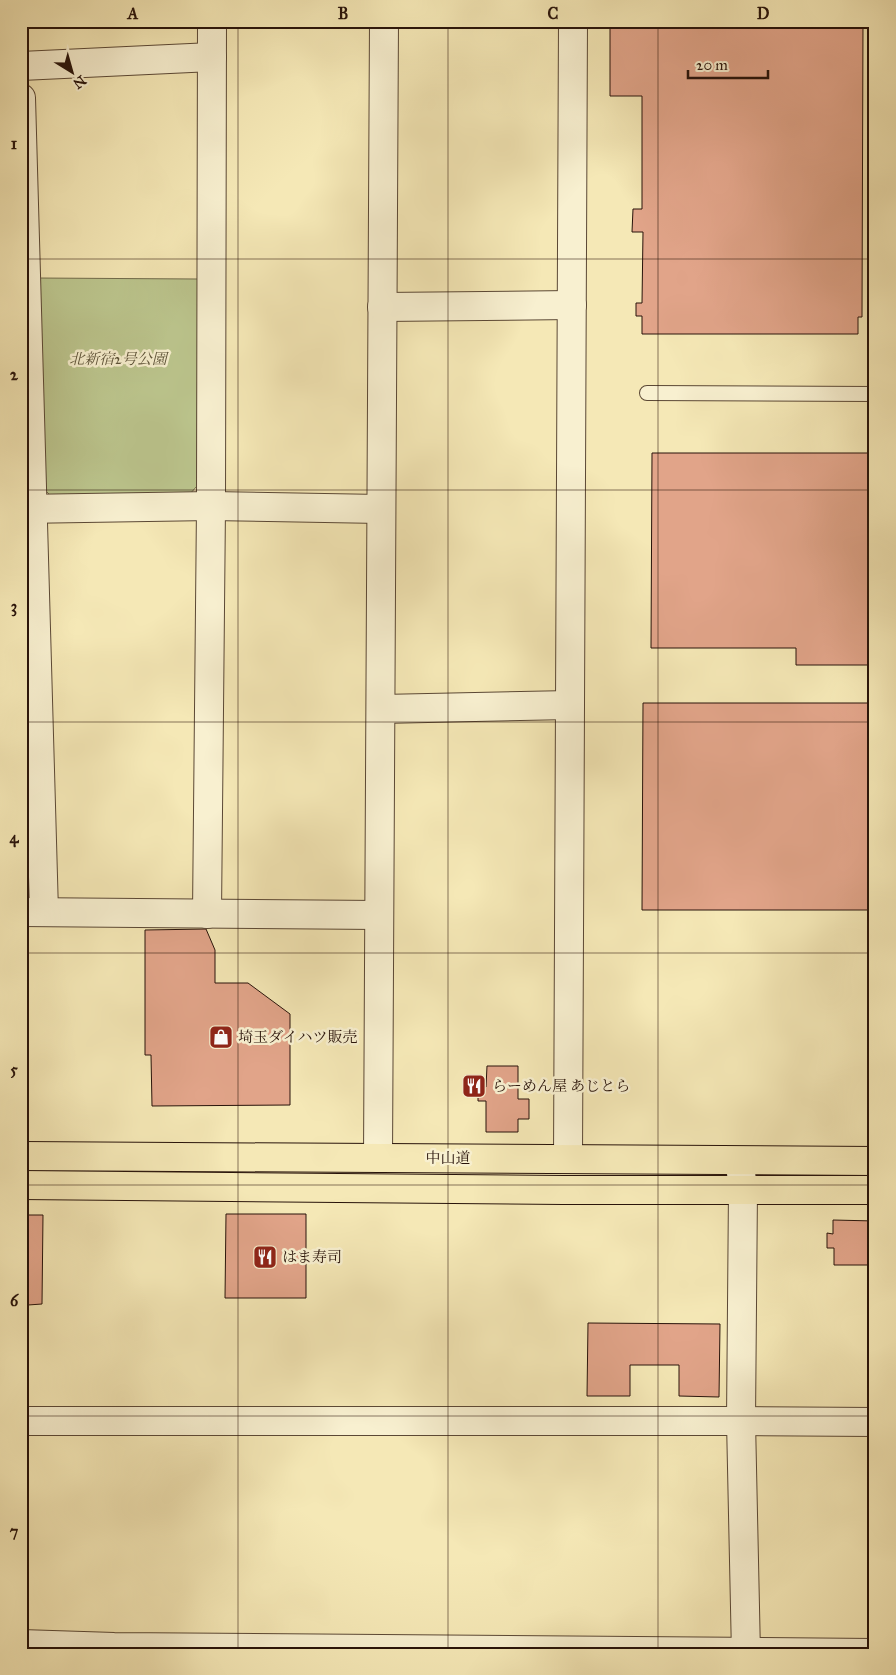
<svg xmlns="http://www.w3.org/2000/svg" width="896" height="1675" font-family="'IM FELL Great Primer','Noto Serif JP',serif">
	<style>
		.green { fill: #bcc68e; stroke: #726c4c }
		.building { fill: #e1a489; stroke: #28130a }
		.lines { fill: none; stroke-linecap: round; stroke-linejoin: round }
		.service-casing { stroke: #5b4835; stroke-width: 16 }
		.minor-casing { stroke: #5b4835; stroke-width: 30 }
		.trunk-casing { stroke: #28130a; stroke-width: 30 }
		.service { stroke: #f8f0d0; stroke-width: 14 }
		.minor { stroke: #f8f0d0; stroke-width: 28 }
		.trunk { stroke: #f5e8b6; stroke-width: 28 }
		.grid { fill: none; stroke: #28130a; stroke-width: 1; stroke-opacity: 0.55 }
		.labels { text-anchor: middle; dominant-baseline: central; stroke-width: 5; stroke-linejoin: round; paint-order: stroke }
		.park-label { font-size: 15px; font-style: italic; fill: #5c5238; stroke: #f8f0d0 }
		.poi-label { font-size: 15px; fill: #28130a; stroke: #f8f0d0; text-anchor: start }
		.street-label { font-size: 15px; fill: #28130a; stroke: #f8f0d0 }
		.neatline { fill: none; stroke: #28130a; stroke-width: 2 }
		.grid-label { font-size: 16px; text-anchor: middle; font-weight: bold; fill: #28130a }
	</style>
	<rect width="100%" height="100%" fill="#f5e8b6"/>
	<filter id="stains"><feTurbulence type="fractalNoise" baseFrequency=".004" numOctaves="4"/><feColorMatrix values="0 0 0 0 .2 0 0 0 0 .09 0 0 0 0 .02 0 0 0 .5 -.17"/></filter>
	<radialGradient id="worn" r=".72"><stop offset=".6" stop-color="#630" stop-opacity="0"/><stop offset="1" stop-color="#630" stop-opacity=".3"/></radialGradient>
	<polygon class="green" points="37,278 198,279 197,486 189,495 50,495 42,487"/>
	<g class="building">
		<polygon points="610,21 863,21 862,317 858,317 858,334 642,334 642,316 636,316 636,303 642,303 643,232 632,232 633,209 642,209 642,96 610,96"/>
		<polygon points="652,453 875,453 875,665 796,665 796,648 651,648"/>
		<polygon points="643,703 875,703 875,910 642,910"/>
		<polygon points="206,929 215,950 215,983 248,983 290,1014 290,1105 152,1106 151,1055 145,1055 145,930"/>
		<polygon points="487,1066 518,1066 518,1099 529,1099 529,1119 518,1119 518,1132 486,1132 486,1101 478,1101 478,1087 486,1087"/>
		<polygon points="226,1214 306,1214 306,1298 225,1298"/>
		<polygon points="21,1215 43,1215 42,1304 28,1305 28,1307 21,1307"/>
		<polygon points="833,1220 875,1221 875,1265 834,1265 834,1248 827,1248 827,1233 833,1234"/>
		<rect x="21" y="1303" width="6" height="40"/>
		<polygon points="588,1323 720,1324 719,1397 679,1396 679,1365 630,1365 630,1396 587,1396"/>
	</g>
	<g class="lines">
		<g class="service-casing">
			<polyline id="service" points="647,393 875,394"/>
		</g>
		<g class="minor-casing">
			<g id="minor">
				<polyline points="21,66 212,57"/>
				<polyline points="21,98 44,912"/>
				<polyline points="382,307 572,305"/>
				<polyline points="21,509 211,506 381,509"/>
				<polyline points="381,709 570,705"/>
				<polyline points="21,912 379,915"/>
				<polyline points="207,914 211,506 212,21"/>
				<polyline points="378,1158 384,21"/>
				<polyline points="568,1159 573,21"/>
				<polyline points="740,1165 743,1189 741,1421 746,1654"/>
				<polyline points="21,1421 741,1421 875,1422"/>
				<polyline points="21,1644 114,1647 875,1653"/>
			</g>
		</g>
		<g class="trunk-casing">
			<g id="trunk">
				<polyline points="21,1156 875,1161"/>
				<polyline points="21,1185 564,1190 875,1190"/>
			</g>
		</g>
		<use href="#service" class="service"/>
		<use href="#minor" class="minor"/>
		<use href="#trunk" class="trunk"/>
	</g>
	<path class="grid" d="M238,21V1654M448,21V1654M658,21V1654M21,259H875M21,490H875M21,722H875M21,953H875M21,1185H875M21,1416H875"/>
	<defs>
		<g id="shop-square" transform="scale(1.25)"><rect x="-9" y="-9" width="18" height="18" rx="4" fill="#8f2418" stroke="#f8f0d0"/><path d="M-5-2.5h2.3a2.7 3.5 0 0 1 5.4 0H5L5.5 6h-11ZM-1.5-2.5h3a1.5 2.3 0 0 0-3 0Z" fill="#fff"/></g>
		<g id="restaurant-square" transform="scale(1.25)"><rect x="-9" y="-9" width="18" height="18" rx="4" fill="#8f2418" stroke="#f8f0d0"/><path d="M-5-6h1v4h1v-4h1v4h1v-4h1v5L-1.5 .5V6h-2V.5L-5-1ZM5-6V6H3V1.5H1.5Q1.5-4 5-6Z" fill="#fff"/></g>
	</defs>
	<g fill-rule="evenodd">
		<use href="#shop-square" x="221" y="1037"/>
		<use href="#restaurant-square" x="474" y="1086"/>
		<use href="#restaurant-square" x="265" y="1257"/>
	</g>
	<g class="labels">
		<g class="park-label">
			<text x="118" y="359">北新宿2号公園</text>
		</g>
		<g class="poi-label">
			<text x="238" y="1037">埼玉ダイハツ販売</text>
			<text x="492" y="1086">らーめん屋 あじとら</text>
			<text x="282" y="1257">はま寿司</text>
		</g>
		<g class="street-label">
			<text x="448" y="1158">中山道</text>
		</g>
	</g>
	<rect width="896" height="1675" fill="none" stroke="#f5e8b6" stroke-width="55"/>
	<g transform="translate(72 72) rotate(143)" stroke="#f8f0d0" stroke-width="4" paint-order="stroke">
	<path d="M0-4L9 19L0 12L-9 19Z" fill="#28130a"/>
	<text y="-8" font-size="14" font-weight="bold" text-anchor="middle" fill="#28130a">N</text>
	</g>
	<path d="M688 70v8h80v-8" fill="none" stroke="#28130a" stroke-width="2.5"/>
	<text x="696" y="70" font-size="15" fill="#28130a" stroke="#f8f0d0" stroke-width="4" paint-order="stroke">20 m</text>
	<rect x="28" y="28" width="840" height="1620" class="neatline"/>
	<g class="grid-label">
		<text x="133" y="19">A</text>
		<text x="343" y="19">B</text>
		<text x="553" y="19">C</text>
		<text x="763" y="19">D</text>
		<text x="14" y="149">1</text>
		<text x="14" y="380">2</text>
		<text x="14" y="612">3</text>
		<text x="14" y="843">4</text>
		<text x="14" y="1075">5</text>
		<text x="14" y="1306">6</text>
		<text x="14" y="1537">7</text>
	</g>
	<rect width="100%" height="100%" filter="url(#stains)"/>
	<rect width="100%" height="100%" fill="url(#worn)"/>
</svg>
